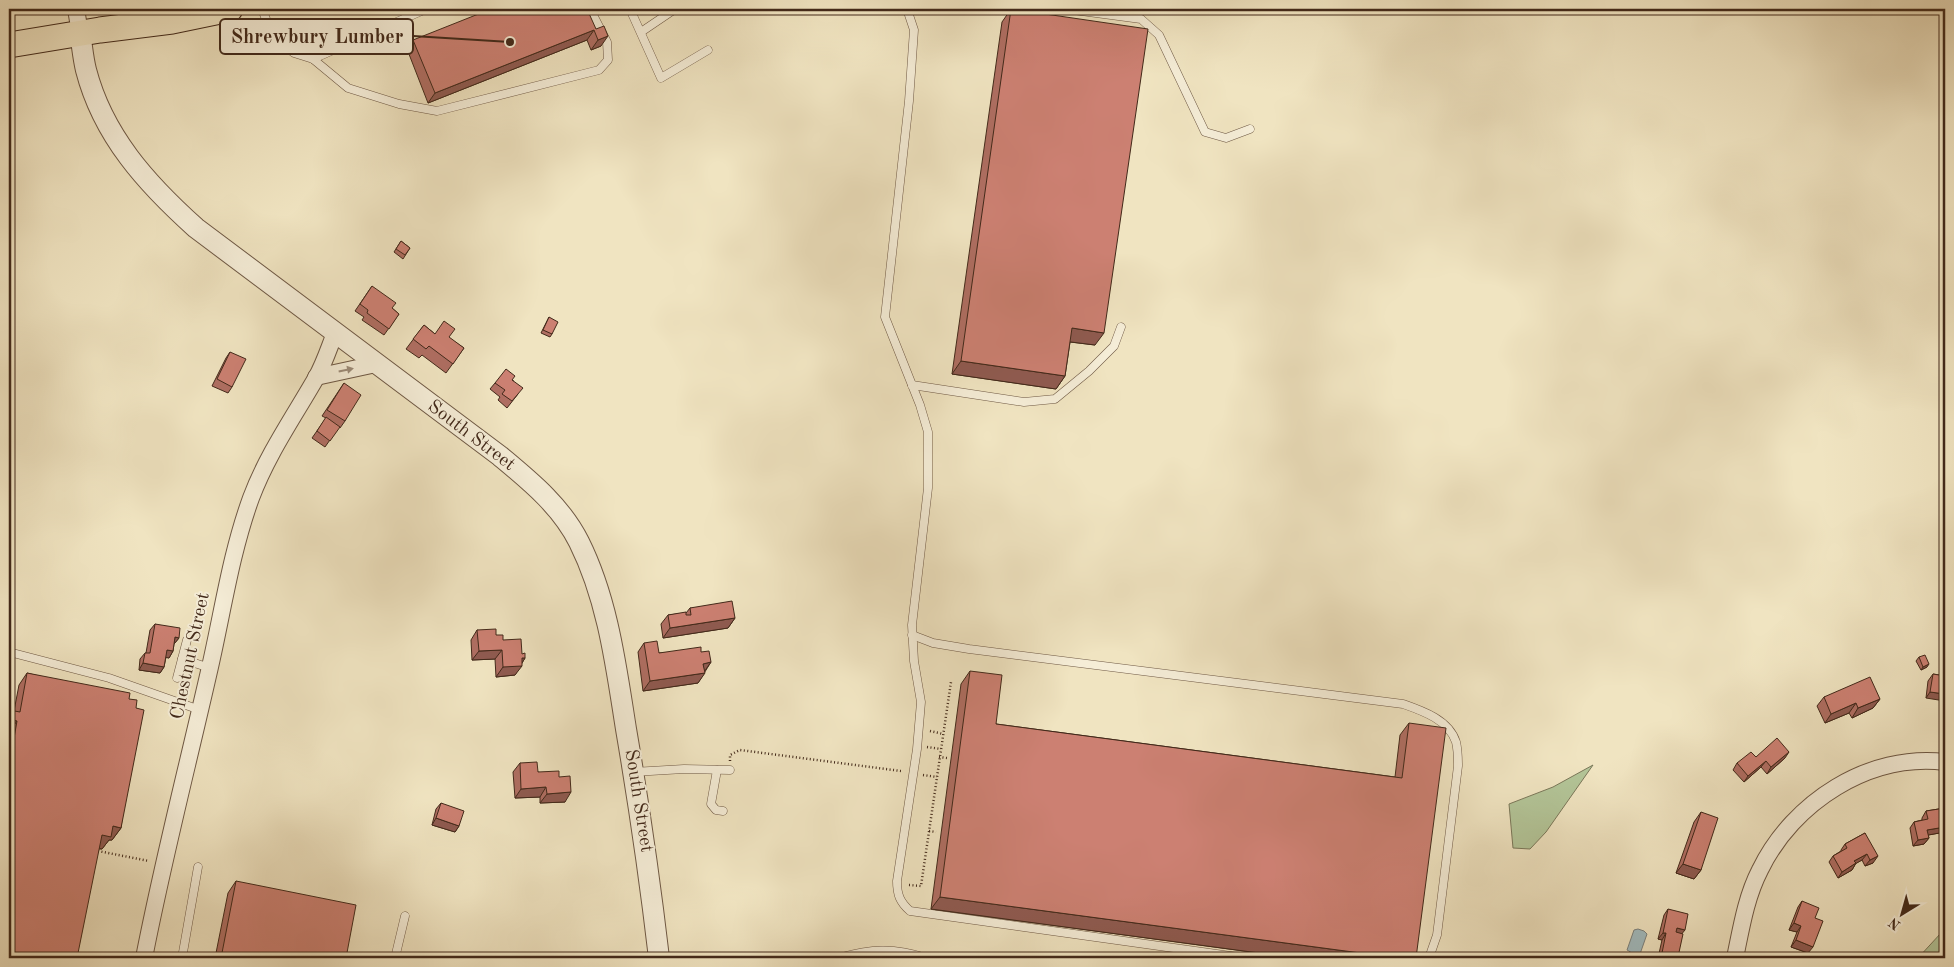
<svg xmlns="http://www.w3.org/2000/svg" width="1954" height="967" font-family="'Old Standard TT',serif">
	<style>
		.green { fill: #b3c598; stroke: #7a7759 }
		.water { fill: #a1bbbf; stroke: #7b817d }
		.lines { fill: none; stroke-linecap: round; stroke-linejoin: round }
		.service-casing { stroke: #6e5844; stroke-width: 9 }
		.minor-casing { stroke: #6e5844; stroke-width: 18 }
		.tertiary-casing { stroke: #6e5844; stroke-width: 22 }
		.primary-casing { stroke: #42291a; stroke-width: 27 }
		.path { stroke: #42291a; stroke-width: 2.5; stroke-dasharray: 1 2.5; stroke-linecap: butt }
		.service { stroke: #f5edd7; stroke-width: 8 }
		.minor { stroke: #f5edd7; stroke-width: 16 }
		.tertiary { stroke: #f5edd7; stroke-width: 20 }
		.primary { stroke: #f0e4c1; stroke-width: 25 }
		.wall { fill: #af6e62; stroke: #42291a }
		.shaded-wall { fill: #8f5a50; stroke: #42291a }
		.building { fill: #cc8072; stroke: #42291a }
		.oneway { fill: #9c8b78 }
		.labels { text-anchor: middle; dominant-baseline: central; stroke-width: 4; stroke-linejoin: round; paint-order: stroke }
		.street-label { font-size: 19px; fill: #42291a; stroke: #f5edd7 }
		.leader { fill: none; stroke: #42291a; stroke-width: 2 }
		.callout-dot { fill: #42291a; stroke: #f5edd7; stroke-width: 2 }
		.callout { fill: #f5edd7; stroke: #42291a; stroke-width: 2 }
		.callout-label { font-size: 20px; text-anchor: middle; font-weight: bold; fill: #42291a }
	</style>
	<rect width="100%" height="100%" fill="#f0e4c1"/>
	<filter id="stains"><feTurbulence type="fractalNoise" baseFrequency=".004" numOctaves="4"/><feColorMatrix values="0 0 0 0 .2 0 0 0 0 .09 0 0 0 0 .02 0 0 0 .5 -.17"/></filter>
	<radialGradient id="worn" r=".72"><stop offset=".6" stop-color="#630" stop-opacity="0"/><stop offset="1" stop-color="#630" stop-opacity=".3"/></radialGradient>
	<g class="green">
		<polygon points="1593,765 1546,832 1530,849 1513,848 1509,804 1553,787"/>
		<polygon points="1941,933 1945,934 1945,958 1918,958"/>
	</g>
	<path class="water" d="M1638,929L1644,931L1647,934L1640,954C1633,957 1632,952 1627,950L1634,930Z"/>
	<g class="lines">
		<g class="service-casing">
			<g id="service">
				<polyline points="262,9 273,37 294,53 313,59 348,88 399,104 437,111 599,70 608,60 607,42 590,9"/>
				<polyline points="630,9 661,78 708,50"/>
				<path d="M907,9L914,30L909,101L885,317L920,405L928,432V488L912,625L914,661L921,702L917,749L897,881C897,895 900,902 910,911L1245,958"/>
				<polyline points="1066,9 1141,19 1159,35 1205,132 1226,138 1250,129"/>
				<polyline points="641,32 675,9"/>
				<polyline points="313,59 426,9"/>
				<polyline points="912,385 1024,402 1055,399 1089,371 1114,346 1121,327"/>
				<path d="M912,635L933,643L969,649L1403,704C1423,711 1449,720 1456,742C1458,750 1458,759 1458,766L1437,935L1429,958"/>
				<polyline points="9,652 109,678 200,710"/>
				<polyline points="182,659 210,668"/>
				<polyline points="177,678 187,640"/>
				<polyline points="717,770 711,804 716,810 723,811"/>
				<polyline points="633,772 684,769 730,770"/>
				<polyline points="182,958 198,867"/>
				<polyline points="395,958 405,916"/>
				<path d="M838,958C871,949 893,947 926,958"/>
			</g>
		</g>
		<g class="minor-casing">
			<g id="minor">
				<polyline points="76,9 80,33"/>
				<polyline points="316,377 376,364"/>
				<path d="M144,958C163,860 188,764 210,667C223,610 231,553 251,498C267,455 293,418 316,378C324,364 329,348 335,333"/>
				<path d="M1735,958C1741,929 1746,897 1760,870C1793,802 1869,753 1945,762"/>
			</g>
		</g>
		<g class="tertiary-casing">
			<path id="tertiary" d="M80,33C82,45 83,58 86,70C103,136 147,184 196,228L500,456C530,481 561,506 579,542C608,600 616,666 626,729C639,805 650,881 659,958"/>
		</g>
		<g class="primary-casing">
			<polyline id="primary" points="9,45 100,30 172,21 230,9"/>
		</g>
		<g class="path">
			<polyline points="930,731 943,734"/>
			<polyline points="927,747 941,749"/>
			<polyline points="939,757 947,758"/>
			<polyline points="730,761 730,755 740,750 901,771"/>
			<polyline points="923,775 937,777"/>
			<polyline points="929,831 936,832"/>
			<polyline points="98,851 149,861"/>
			<polyline points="909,885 921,886 951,682 953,682"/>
		</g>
		<use href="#service" class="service"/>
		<use href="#minor" class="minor"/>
		<use href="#tertiary" class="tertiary"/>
		<use href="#primary" class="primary"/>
	</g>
	<g class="wall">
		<polygon points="1011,9 1095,345 1070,342 1065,376 1056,389 952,374 1002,22"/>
		<polygon points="596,29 601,46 591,50 587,40 428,103 407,49 413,40"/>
		<polygon points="401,241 410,248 403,259 394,252"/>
		<polygon points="372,286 392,308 399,314 384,335 362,320 364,317 355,311"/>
		<polygon points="549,317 552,334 550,337 541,333"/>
		<polygon points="424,325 435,334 449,338 464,348 446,373 422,355 419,358 406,349"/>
		<polygon points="230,352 232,387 228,393 212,386 226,358"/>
		<polygon points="513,380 518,394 507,408 498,400 500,397 490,389 495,383"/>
		<polygon points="344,383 345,421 340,428 339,427 325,447 312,438 326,418 322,416"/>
		<polygon points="690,608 735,618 728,628 663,638 661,624 668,615 686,613"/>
		<polygon points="155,624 179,638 174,644 173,651 169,658 166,657 164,667 160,673 139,670 140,659 145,653 146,653 150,630"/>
		<polygon points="477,630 496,635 522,654 525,658 515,675 496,677 495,659 472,660 471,640"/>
		<polygon points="644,643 659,653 701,652 711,662 698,683 643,691 638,652"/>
		<polygon points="1919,657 1927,667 1921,670 1916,661"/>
		<polygon points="970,671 996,724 1395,777 1400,735 1409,723 1416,958 1296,958 931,909 961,684"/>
		<polygon points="27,673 129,699 136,708 121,828 112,840 109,840 102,849 99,849 9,958 9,710 14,711 19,685"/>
		<polygon points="1933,674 1945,676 1926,698 1928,681"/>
		<polygon points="1824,697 1880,699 1873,708 1852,718 1849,713 1825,723 1817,706"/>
		<polygon points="1756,757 1785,758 1767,774 1761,767 1744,782 1733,770 1737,763"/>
		<polygon points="520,763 538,772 559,777 565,802 540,803 540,797 515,798 513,772"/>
		<polygon points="441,803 459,826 455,832 432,825 436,809"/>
		<polygon points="1945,808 1945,832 1928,835 1929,838 1924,844 1913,846 1910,828 1914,822 1922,820 1922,818 1926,811"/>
		<polygon points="1701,812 1701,870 1694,879 1676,873 1694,822"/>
		<polygon points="1865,833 1873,863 1865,866 1862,860 1856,863 1852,870 1838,878 1829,862 1833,856 1841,851 1841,850 1845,844"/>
		<polygon points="236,881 346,958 215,958 228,893"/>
		<polygon points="1802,901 1808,953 1791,947 1797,932 1789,930 1798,907"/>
		<polygon points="1668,909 1682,934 1677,958 1658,958 1662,940 1658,939 1664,915"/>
	</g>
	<g class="shaded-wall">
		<polygon points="594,30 587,40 428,103 435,93"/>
		<polygon points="608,36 601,46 591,50 598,40"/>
		<polygon points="1072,328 1104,333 1095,345 1063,341"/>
		<polygon points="961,361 1065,376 1056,389 952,374"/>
		<polygon points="735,618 728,628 663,638 670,628"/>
		<polygon points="175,637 179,638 174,644"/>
		<polygon points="167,650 173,651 169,658 162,657"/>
		<polygon points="502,650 495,659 472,660 479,651"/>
		<polygon points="522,658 525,658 520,666 522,666 515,675 496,677 503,667"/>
		<polygon points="711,662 704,672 703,664"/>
		<polygon points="143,663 164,667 160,673 139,670"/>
		<polygon points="1929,664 1927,667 1921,670 1923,667"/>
		<polygon points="705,673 698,683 643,691 650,681"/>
		<polygon points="1930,692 1945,694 1945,701 1926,698"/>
		<polygon points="1880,699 1873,708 1852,718 1858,708"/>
		<polygon points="1856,703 1849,713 1825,723 1831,714"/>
		<polygon points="9,719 17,721 9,732"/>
		<polygon points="1789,752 1785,758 1767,774 1771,767"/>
		<polygon points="1766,761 1761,767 1744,782 1748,776"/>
		<polygon points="546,787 540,797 515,798 521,789"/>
		<polygon points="571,792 565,802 540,803 547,794"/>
		<polygon points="436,818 459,826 455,832 432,825"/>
		<polygon points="113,826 121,828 112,840 109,840 102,849 93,847 102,835"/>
		<polygon points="1945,827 1945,832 1923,836 1927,830"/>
		<polygon points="1929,838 1924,844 1913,846 1918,840"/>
		<polygon points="1867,854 1862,860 1850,867 1854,861"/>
		<polygon points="1878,856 1873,863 1865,866 1870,860"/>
		<polygon points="1856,863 1852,870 1838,878 1842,872"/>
		<polygon points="1683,864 1701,870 1694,879 1676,873"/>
		<polygon points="940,897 1398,958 1296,958 931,909"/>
		<polygon points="1794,923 1801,926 1797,932 1789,930"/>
		<polygon points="1677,928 1685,930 1680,936 1672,934"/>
		<polygon points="1663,933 1666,933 1662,940 1658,939"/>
		<polygon points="1796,940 1813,947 1808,953 1791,947"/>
		<polygon points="1662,953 1678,957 1677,958 1658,958"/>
	</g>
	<g class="building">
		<polygon points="491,9 587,9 596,29 604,26 608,36 598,40 594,30 435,93 413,40"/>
		<polygon points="1011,9 1148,29 1104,333 1072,328 1065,376 961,361"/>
		<polygon points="401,241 410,248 405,255 396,249"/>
		<polygon points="372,286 396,303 392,308 399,314 389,329 367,313 368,310 360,304"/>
		<polygon points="549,317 558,322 552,334 543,330"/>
		<polygon points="444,321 455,329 449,337 464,348 453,364 429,346 426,349 413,339 424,325 435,334"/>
		<polygon points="230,352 246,359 232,387 217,379"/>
		<polygon points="506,369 515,376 512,380 523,388 512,401 502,394 505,390 495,383"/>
		<polygon points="344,383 361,395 345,421 327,410"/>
		<polygon points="326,417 340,427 330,441 317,431"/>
		<polygon points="732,601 735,618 670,628 668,615 686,612 686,615 691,615 690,608"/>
		<polygon points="155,624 180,628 179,638 175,637 173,651 167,650 164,667 143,663 145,653 150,653"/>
		<polygon points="496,629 496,635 503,635 503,640 521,639 522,654 525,653 525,658 522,658 522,666 503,667 502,650 479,651 477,630"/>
		<polygon points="657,641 659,653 701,647 701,652 709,651 711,662 703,664 705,673 650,681 644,643"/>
		<polygon points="1925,655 1929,664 1923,667 1919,657"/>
		<polygon points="970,671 1002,675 996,724 1402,778 1409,723 1446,728 1416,958 1398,958 940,897"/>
		<polygon points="27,673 130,693 129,699 137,700 136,708 144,710 121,828 113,826 111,837 102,835 77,958 9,958 9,767 17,721 9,719 9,710 20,712"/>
		<polygon points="1933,674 1945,676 1945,694 1930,692"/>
		<polygon points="1870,677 1880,699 1858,708 1856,703 1831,714 1824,697"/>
		<polygon points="1777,738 1789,752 1771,767 1766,761 1748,776 1737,763 1751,752 1756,757"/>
		<polygon points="537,762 538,772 559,771 559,777 570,776 571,792 547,794 546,787 521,789 520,763"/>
		<polygon points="441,803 464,811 459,826 436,818"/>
		<polygon points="1945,808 1945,827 1927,830 1929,838 1918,840 1914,822 1928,819 1926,811"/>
		<polygon points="1701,812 1718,818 1701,870 1683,864"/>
		<polygon points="1865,833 1878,856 1870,860 1867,854 1854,861 1856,863 1842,872 1833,856 1847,848 1845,844"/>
		<polygon points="236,881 356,905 346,958 221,958"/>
		<polygon points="1802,901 1819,908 1815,918 1823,921 1813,947 1796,940 1801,926 1794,923"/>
		<polygon points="1668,909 1688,914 1685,930 1677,928 1676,932 1683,934 1678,957 1662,953 1666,933 1663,933"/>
		<polygon points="1636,954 1644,956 1644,958 1635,958"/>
	</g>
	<defs><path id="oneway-solid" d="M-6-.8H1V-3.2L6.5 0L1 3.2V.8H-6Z" transform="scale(1.25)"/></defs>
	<use class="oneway" href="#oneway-solid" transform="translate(346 370) rotate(-12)"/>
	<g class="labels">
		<g class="street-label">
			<text transform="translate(471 436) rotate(37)">South Street</text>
			<text transform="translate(191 656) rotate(-78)">Chestnut Street</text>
			<text transform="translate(638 801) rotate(81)">South Street</text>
		</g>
	</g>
	<path class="leader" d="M510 42L413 36"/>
	<circle class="callout-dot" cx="510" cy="42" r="5"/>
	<rect class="callout" x="220" y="19" width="193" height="35" rx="5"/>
	<g class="callout-label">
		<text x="317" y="43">Shrewbury Lumber</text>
	</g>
	<rect width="1954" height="967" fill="none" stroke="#f0e4c1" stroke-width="30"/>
	<rect x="10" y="10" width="1934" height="947" fill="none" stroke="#42291a" stroke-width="2.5"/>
	<rect x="15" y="15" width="1924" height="937" fill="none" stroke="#42291a"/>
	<g transform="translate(1902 914) rotate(217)" stroke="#f5edd7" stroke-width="4" paint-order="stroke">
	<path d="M0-4L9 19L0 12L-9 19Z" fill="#42291a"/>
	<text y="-8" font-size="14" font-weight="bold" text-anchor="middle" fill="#42291a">N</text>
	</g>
	<rect width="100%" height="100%" filter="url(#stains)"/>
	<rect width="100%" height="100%" fill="url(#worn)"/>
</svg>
